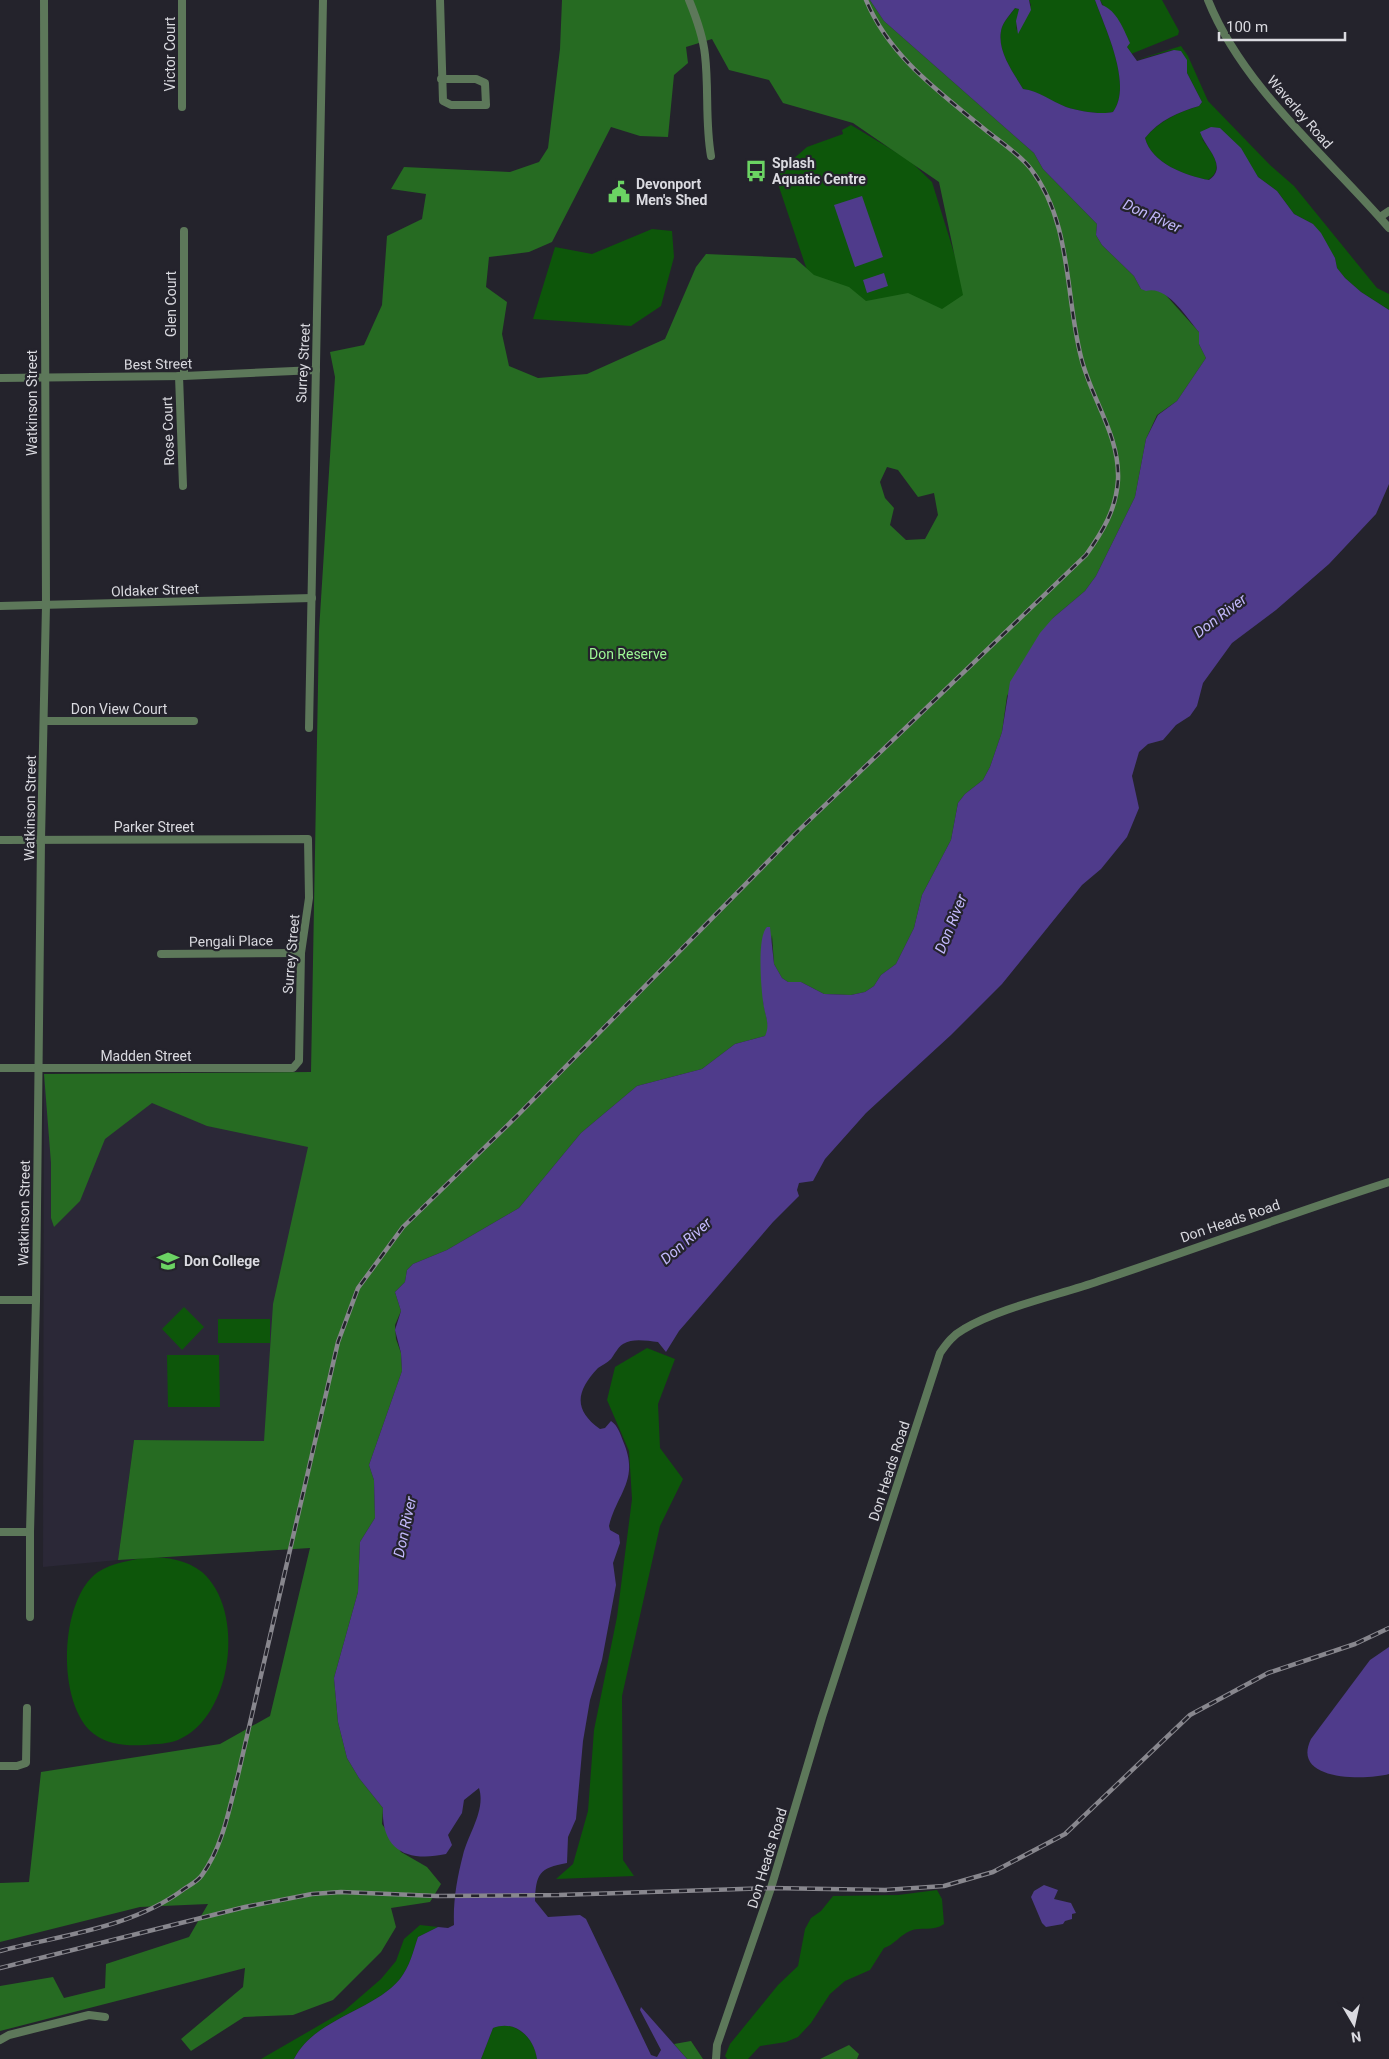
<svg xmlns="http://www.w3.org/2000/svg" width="1389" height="2059" font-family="Roboto,sans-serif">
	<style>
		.built { fill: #2b2837 }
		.green { fill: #0d560a }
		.forest { fill: #266b22; fill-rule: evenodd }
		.water { fill: #4f3b8b }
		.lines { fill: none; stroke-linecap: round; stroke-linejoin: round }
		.street { stroke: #5d785a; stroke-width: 8 }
		.rail-casing { stroke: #88878e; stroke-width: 4.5 }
		.rail { stroke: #24232c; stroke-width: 2.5; stroke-dasharray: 8; stroke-linecap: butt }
		.labels { text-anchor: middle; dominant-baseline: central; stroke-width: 4.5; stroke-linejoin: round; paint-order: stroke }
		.street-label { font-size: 14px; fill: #dadae0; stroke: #24232c }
		.poi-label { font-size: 14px; font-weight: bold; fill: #dadae0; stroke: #24232c; text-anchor: start }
		.park-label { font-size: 14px; fill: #9ef896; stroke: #24232c }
		.water-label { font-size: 15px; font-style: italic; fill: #c3b9fc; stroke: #24232c }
	</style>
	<rect width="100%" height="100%" fill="#24232c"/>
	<polygon class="built" points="311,1073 309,1147 264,1442 134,1440 118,1560 43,1567 44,1074"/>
	<g class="green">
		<path d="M1029,0H1095C1105,29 1133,84 1113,112C1100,115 1079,111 1066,107C1051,102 1039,91 1023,89C1013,72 995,49 1002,27C1004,21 1011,14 1015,8L1019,9L1016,30L1031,5Z"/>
		<polygon points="1100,0 1162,0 1179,31 1178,35 1131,54"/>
		<path d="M1181,46L1188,56L1208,101L1270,165L1294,186L1377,288L1389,294V310L1361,292L1345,278L1337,268L1335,258L1313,224L1294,214L1277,191L1258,177L1250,165L1202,139C1211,152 1226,168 1208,180C1186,176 1151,163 1145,138C1159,121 1178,112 1199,106L1202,102L1187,73V60L1173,50L1136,60Z"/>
		<polygon points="851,125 909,160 932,182 969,301 949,323 815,294 775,175 807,147 843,134 842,130"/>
		<polygon points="652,229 672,231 674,257 661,306 631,326 533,319 555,247 592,254"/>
		<polygon points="184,1307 204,1327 182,1350 162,1329"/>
		<rect x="218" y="1319" width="52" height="24"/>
		<polygon points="647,1348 675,1359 658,1404 660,1448 683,1479 660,1526 622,1696 623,1860 634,1876 556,1879 573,1864 588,1811 594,1730 617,1617 632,1499 629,1451 607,1400 615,1367"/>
		<polygon points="167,1355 219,1355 220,1407 168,1407"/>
		<path d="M148,1557C167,1557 187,1560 202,1572C246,1610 233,1717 178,1740C169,1744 155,1744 145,1745C127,1746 108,1745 94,1734C56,1705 59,1599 98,1572C111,1563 133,1560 148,1557Z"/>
		<path d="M937,1890L942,1899L944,1924C933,1932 921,1926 910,1931C900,1935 894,1945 884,1948L870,1970L845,1981L830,1994L811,2023L798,2037L786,2042L760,2046L748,2059H727L725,2056L730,2044L778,1985L798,1966L805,1929L811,1918L821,1911L833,1896L898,1895Z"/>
		<path d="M420,1925L438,1927L418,1937C413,1952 410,1966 400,1979C372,2012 315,2018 294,2059H261L344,2011L381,1979L396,1961L404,1939Z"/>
		<path d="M503,2024C522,2028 534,2039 537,2059H481L493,2028Z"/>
	</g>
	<g class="forest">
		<path d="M562,0H870L884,21L1034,153L1043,169L1097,224L1096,235L1102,245L1134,276L1141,289H1154L1163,292L1199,332V344L1206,358L1177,401L1157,415L1146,439L1135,497L1096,576L1085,591L1053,618L1007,696L1002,732L990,767L983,780L965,794L958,803L951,840L922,895L914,928L896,964L881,975L874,986L865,992L851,995L824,994L801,982H788L782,978L774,964L772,935L763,1001L769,1029L765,1036L735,1044L702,1069L637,1086L581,1133L519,1208L447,1250L413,1264L407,1270L405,1282L395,1292L401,1311L395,1325L396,1339L401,1353L402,1371L369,1465L374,1480L375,1518L360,1542L358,1592L334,1678L338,1722L347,1758L359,1778L383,1808L382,1824L401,1852L427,1867L441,1884L430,1902L391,1908L396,1927L381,1952L333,2000L293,2015L244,2017L191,2051L181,2039L243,1987L245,1968L0,2031V1986L53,1977L64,1998L105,1988L106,1964L189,1937L208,1904L140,1907L0,1942V1883L29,1882L41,1772L220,1744L270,1716L310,1548L118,1560L134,1440L264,1441L273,1304L308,1147L207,1126L152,1103L105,1139L80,1201L54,1227L51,1218V1163L44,1074L311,1072L319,631L335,377L330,352L364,345L382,305L387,236L422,219L426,194L391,189L404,167L510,172L539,162L548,148L560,49ZM712,39L729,70L769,80L783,103L853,123L939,182L963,295L942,309L908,293L866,301L849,287L814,275L795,258L706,254L696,267L665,339L587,374L538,378L509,366L502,334L507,302L486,287L489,257L529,252L552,242L611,127L640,136L668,137L674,75L688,63L686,47ZM887,467L898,470L918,497L934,493L938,515L925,539L906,540L890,525L894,508L885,498L880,482Z"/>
		<polygon points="691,2041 703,2059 687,2059 674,2044"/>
		<polygon points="849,2045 859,2054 857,2059 820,2059"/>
	</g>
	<g class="water">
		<path d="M870,0H1029L1031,10L1018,34L1016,21L1019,9L1015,8C1011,13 1004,21 1002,27C995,49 1013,72 1023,89C1039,91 1051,101 1066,107C1079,111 1100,115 1113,112C1133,85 1105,28 1095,0H1100L1102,5C1117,11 1123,28 1130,43L1127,47L1137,61L1174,50L1181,51L1187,60V73L1202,102L1199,106C1179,112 1159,120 1145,138C1151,163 1186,176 1209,180C1229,166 1205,148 1200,132L1211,127L1220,128L1241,148L1258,177L1277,191L1294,214L1313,224L1321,233L1335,258L1337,268L1345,278L1361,292L1389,310V484L1376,514L1329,564L1276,610L1232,643L1203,683L1197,706L1190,716L1176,725L1163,740L1148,744L1139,752L1132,776L1139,808L1127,837L1101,869L1082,885L1002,984L951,1035L866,1113L825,1159L813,1181L799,1183L797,1190L799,1196L773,1222L718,1286L679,1331L666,1352L658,1342C647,1341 633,1338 623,1344C617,1348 615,1354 611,1359C607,1363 602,1365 598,1368C576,1391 573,1410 600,1429L605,1428L611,1421C618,1426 620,1433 623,1441C640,1480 617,1493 609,1526L610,1530L619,1535L620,1543L613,1563L616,1585L602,1660L590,1700L583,1741L576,1819L568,1837L567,1863C539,1868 536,1874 535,1901L548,1917L580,1915L586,1919L651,2055L657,2057L661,2050L640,2010L641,2007L687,2059H537C534,2037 515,2019 493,2028L481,2059H294C315,2018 372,2012 400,1979C410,1966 413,1952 418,1937L438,1927L448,1928L454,1925C453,1901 457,1878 463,1855C468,1834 486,1810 479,1788L464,1800L462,1813L448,1835L452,1845L446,1854C408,1862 381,1851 383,1808L359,1778L347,1758L338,1722L334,1678L358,1592L360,1542L375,1518L374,1480L369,1465L402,1371L401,1353L395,1330L401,1311L395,1292L405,1282L407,1270L413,1264L447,1250L519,1208L581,1133L637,1086L702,1069L735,1044L765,1036C771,1024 764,1014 763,1001C761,987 757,936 767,927H770L774,964L782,978L788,982H801L824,994L851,995L865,992L874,986L881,975L896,964L914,928L922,895L951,840L958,803L965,794L983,780L990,767L1002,732L1010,682L1040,633L1053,618L1085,591L1096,576L1135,497L1146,439L1158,415L1177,401L1206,358L1199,344V332C1186,317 1167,285 1146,291L1141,289L1134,276L1102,245L1096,235L1097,224L1043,169L1034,153L884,21Z"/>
		<polygon points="862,196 883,257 855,267 834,205"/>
		<polygon points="884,273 888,286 867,293 863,280"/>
		<path d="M1389,1647V1774C1367,1780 1290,1782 1311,1739L1370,1660Z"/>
		<polygon points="1044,1885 1058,1890 1054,1899 1071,1903 1076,1913 1072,1914 1072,1919 1065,1921 1063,1924 1046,1927 1042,1923 1031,1897 1034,1891"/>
	</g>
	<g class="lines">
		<g class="street">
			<polyline points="440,0 443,101 451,105 486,105 485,83 476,79 441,79"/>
			<path d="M689,0C696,17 703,36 705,55C709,89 705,122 711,156"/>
			<path d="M1208,0C1243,88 1329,158 1389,228"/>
			<polyline points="182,107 182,0"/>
			<polyline points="1380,217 1389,211"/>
			<polyline points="184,231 184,376"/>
			<polyline points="179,376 183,486"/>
			<polyline points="0,378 184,376 316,370"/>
			<polyline points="0,606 312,598"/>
			<polyline points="44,721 194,721"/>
			<polyline points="309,728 323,0"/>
			<polyline points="0,840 308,839 309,898 301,953 299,1061 293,1068 0,1068"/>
			<polyline points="161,954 301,953"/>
			<polyline points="0,1300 36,1300"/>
			<polyline points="0,1532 30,1532"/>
			<polyline points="30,1617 30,1532 36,1300 41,840 46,605 44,0"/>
			<polyline points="0,1766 17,1766 26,1763 27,1708"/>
			<polyline points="0,2040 9,2035 89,2015 105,2017"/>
			<path d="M716,2059L717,2045L771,1888L822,1717L940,1353C947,1343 953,1335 964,1329C999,1308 1059,1295 1099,1281C1196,1249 1292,1213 1389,1182"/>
		</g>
		<g class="rail-casing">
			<g id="rail">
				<path d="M0,1951C62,1935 132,1928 184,1889C190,1885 198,1881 202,1875C223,1846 229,1809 238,1775L338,1342L358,1288L403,1227L517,1116L798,831L1086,555C1103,531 1116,510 1118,480C1120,435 1091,399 1081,357C1065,295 1072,223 1031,169C1020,155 1002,143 988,132C941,93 890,58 866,0"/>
				<polyline points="0,1968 245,1907 312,1894 341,1892 437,1896 559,1895 771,1888 885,1890 944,1886 993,1872 1065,1834 1190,1715 1268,1673 1355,1644 1389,1628"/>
			</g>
		</g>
		<use href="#rail" class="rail"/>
	</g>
	<defs>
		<g id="bus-bare" transform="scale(1.725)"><path d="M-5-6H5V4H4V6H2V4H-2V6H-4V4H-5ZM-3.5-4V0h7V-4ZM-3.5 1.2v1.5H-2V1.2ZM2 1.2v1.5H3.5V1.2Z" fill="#6bd363" stroke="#24232c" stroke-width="2.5" paint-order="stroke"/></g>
		<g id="civic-bare" transform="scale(1.725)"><path d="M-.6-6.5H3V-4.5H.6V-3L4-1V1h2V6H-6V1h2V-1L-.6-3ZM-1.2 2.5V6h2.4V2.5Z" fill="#6bd363" stroke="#24232c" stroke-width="2.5" paint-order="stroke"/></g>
		<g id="school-bare" transform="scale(1.725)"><path d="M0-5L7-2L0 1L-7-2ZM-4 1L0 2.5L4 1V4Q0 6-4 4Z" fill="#6bd363" stroke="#24232c" stroke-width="2.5" paint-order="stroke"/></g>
	</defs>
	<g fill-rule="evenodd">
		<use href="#bus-bare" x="756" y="171"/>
		<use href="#civic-bare" x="619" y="192"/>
		<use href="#school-bare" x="168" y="1261"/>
	</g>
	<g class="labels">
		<g class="street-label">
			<text transform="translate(170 54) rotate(-90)">Victor Court</text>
			<text transform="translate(1300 112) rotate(49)">Waverley Road</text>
			<text transform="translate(171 304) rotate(-90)">Glen Court</text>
			<text transform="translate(303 363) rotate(-87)">Surrey Street</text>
			<text transform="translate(158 364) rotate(-1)">Best Street</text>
			<text transform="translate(32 403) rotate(-90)">Watkinson Street</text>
			<text transform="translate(168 431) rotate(-92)">Rose Court</text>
			<text transform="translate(155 590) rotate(-2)">Oldaker Street</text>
			<text x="119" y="709">Don View Court</text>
			<text transform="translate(30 808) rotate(-89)">Watkinson Street</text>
			<text x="154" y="827">Parker Street</text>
			<text transform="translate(231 941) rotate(-1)">Pengali Place</text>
			<text transform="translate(291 954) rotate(-85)">Surrey Street</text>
			<text x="146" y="1056">Madden Street</text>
			<text transform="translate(24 1213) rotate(-89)">Watkinson Street</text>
			<text transform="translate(1230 1221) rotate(-19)">Don Heads Road</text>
			<text transform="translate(889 1471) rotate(-72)">Don Heads Road</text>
			<text transform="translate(767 1858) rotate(-73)">Don Heads Road</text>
		</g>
		<g class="poi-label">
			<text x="772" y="163">Splash<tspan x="772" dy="16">Aquatic Centre</tspan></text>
			<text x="636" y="184">Devonport<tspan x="636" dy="16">Men's Shed</tspan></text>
			<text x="184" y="1261">Don College</text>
		</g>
		<g class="park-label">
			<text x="628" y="654">Don Reserve</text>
		</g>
		<g class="water-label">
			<text transform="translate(1152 216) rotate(24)">Don River</text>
			<text transform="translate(1220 616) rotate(-37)">Don River</text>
			<text transform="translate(951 924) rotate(-68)">Don River</text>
			<text transform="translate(686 1241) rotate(-41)">Don River</text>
			<text transform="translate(405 1527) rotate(-78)">Don River</text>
		</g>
	</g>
	<g transform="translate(1354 2024) rotate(171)" stroke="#24232c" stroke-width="4" paint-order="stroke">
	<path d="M0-4L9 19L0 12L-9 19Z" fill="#dadae0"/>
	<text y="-8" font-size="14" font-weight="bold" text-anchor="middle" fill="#dadae0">N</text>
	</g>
	<path d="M1219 32v8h126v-8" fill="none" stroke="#dadae0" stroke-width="2.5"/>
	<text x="1226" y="32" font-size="15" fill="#dadae0" stroke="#24232c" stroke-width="4" paint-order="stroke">100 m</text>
</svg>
